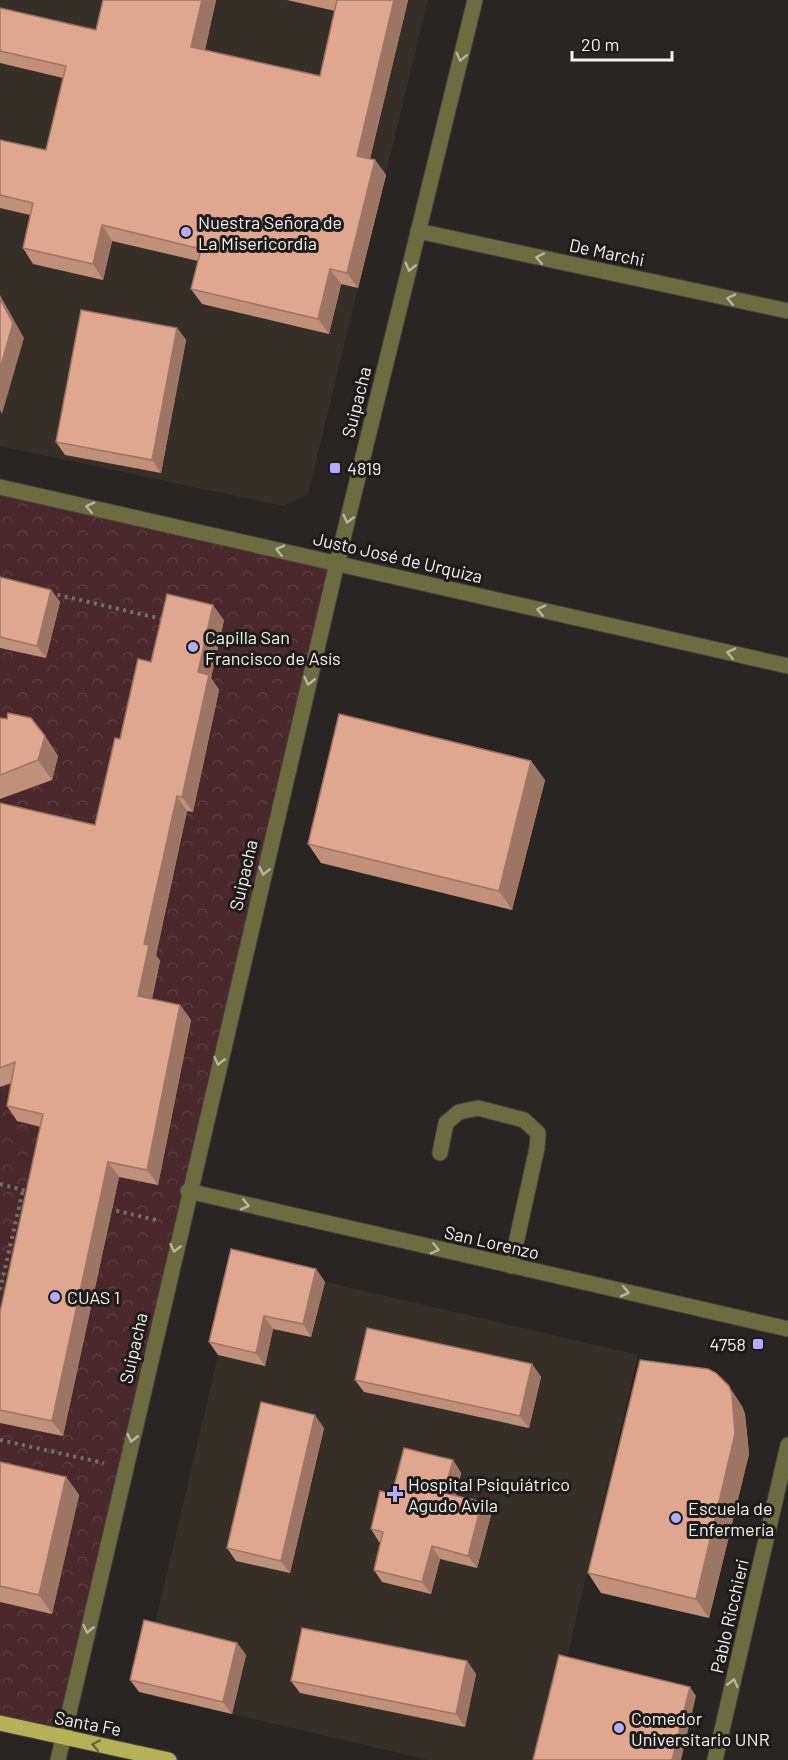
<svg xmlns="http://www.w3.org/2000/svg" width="788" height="1760" font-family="Barlow,sans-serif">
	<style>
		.built { fill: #352f27 }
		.park { fill: url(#park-crowns) }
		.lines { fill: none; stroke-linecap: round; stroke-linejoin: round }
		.minor-casing { stroke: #45423f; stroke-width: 17 }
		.major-casing { stroke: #45423f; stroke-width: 17 }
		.path { stroke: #726f6d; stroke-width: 4; stroke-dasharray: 3 4.5; stroke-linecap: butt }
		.minor { stroke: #6d6c41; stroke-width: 15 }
		.major { stroke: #b5b155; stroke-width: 15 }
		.wall { fill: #c09079 }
		.shaded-wall { fill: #9c7563 }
		.building { fill: #dfa78d; stroke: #9c7563; stroke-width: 1.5 }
		.oneway { stroke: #b7b6a1 }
		.oneway2 { stroke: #6a6637 }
		.poi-dot { fill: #b1adfa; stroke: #1e1c19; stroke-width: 2 }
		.labels { text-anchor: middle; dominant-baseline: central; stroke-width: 6; stroke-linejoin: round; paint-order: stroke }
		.poi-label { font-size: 18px; fill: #f4f2f0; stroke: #1e1c19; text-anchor: start }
		.street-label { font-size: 18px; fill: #f4f2f0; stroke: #1e1c19 }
	</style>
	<defs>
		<pattern id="park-crowns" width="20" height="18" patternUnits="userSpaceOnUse" patternTransform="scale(1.5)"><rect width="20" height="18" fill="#49292b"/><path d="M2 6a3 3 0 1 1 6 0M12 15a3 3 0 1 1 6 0" fill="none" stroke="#5b3e40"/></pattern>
	</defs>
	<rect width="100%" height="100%" fill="#282522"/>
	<g class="built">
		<polygon points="0,0 428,0 308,494 283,506 0,446"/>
		<polygon points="240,1262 638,1355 543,1760 429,1760 139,1692"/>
	</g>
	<polygon class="park" points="0,487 337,563 63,1738 0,1723"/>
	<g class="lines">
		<g class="minor-casing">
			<g id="minor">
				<polyline points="418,231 788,311"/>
				<polyline points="0,487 788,666"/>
				<polyline points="440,1153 446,1123 459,1112 478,1108 524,1120 538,1133 537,1148 511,1266"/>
				<polyline points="188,1191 788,1329"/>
				<polyline points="58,1760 337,563 475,0"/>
				<polyline points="715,1760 788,1445"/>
			</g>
		</g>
		<g class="major-casing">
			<polyline id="major" points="0,1723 169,1760"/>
		</g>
		<g class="path">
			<polyline points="50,593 166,620"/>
			<polyline points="0,1184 31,1192"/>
			<polyline points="109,1209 160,1221"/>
			<polyline points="0,1290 23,1190"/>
			<polyline points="0,1440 104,1463"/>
		</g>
		<use href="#minor" class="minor"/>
		<use href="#major" class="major"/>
	</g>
	<g class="wall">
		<polygon points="103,0 216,0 205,50 320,76 335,11 287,0 408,0 370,159 375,160 386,175 358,288 341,284 329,334 202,304 191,289 198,261 112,241 103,280 33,264 23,248 30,215 0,208 0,140 46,150 63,78 0,63 0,8 96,30"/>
		<polygon points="177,328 186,340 161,473 65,455 56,442"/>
		<polygon points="0,577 51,590 60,602 46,658 0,648"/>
		<polygon points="224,620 211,678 219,690 193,812 187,811 156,955 160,961 152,999 180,1005 191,1020 158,1185 119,1177 63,1436 0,1423 0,1312 41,1127 17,1121 7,1106 11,1083 0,1087 0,803 95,825 120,739 151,662"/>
		<polygon points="0,718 45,736 58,756 52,780 0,799"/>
		<polygon points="531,761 545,780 512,910 321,863 308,844"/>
		<polygon points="316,1269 325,1282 311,1337 273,1329 265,1366 218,1355 209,1342"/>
		<polygon points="532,1364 541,1377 529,1428 364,1392 355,1380"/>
		<polygon points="742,1406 745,1414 749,1454 709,1618 601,1593 588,1573"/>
		<polygon points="324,1428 290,1573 236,1561 227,1548"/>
		<polygon points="453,1460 461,1473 456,1496 491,1515 477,1568 440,1559 431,1594 382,1582 374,1570 381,1542 379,1542 371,1529 392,1494"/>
		<polygon points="0,1462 66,1477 79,1495 52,1614 0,1602"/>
		<polygon points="237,1643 246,1655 232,1714 139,1692 130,1680"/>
		<polygon points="467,1661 476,1674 465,1727 300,1693 291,1681"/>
	</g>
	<g class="shaded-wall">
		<polygon points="202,0 216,0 202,62 191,47"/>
		<polygon points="394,0 408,0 367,171 357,156"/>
		<polygon points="375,160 386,175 358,288 347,273"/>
		<polygon points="102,225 112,241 103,280 93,264"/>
		<polygon points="330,269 341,284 329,334 318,319"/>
		<polygon points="0,295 24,338 2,414 0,410"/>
		<polygon points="177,328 186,340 161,473 152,460"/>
		<polygon points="51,590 60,602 46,658 37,646"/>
		<polygon points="213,605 224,620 211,678 219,690 193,812 182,797 198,672"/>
		<polygon points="45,736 58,756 52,780 38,760"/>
		<polygon points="531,761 545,780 512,910 499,891"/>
		<polygon points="177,796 187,811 156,955 160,961 149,1012 138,996 144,944"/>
		<polygon points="180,1005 191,1020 158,1185 147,1170"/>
		<polygon points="108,1162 119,1177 63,1436 52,1421"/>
		<polygon points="316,1269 325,1282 311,1337 303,1324"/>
		<polygon points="264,1316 273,1329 265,1366 256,1353"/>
		<polygon points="532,1364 541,1377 529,1428 520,1416"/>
		<polygon points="729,1386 742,1406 745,1414 749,1454 709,1618 696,1599"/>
		<polygon points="315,1415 324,1428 290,1573 281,1561"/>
		<polygon points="453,1460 461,1473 453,1505 444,1493"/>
		<polygon points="66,1477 79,1495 52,1614 39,1595"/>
		<polygon points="482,1502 491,1515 477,1568 468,1556"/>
		<polygon points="432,1546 440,1559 431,1594 422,1582"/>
		<polygon points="237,1643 246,1655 232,1714 223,1702"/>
		<polygon points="467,1661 476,1674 465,1727 456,1714"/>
		<polygon points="690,1687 696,1696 681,1760 672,1760"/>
	</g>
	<g class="building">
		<polygon points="103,0 202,0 191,47 320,76 337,0 394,0 357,156 375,160 347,273 330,269 318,319 191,289 201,249 102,225 93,264 23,248 33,203 0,195 0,140 46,150 66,66 0,51 0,8 96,30"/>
		<polygon points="0,299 13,323 0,369"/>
		<polygon points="81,310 177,328 152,460 56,442"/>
		<polygon points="0,577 51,590 37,646 0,637"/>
		<polygon points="167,594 213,605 198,672 209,675 182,797 177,796 144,944 149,945 138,996 180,1005 147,1170 108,1162 52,1421 0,1410 0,1312 43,1114 7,1106 15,1062 0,1068 0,803 95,825 115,738 120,739 138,659 151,662"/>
		<polygon points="8,713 31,718 45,736 38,760 0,775 0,718 7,719"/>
		<polygon points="339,714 531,761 499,891 308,844"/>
		<polygon points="231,1249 316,1269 303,1324 264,1316 256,1353 209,1342"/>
		<polygon points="367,1328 532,1364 520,1416 355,1380"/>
		<polygon points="640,1360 708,1369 716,1373 729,1386 732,1394 735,1434 696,1599 588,1573"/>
		<polygon points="261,1402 315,1415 281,1561 227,1548"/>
		<polygon points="404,1448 453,1460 444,1493 482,1502 468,1556 432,1546 422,1582 374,1570 383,1532 371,1529 380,1491 392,1494"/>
		<polygon points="0,1462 66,1477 39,1595 0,1586"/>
		<polygon points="144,1620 237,1643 223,1702 130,1680"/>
		<polygon points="302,1628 467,1661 456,1714 291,1681"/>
		<polygon points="559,1655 690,1687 672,1760 533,1760"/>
	</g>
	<defs><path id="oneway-chevron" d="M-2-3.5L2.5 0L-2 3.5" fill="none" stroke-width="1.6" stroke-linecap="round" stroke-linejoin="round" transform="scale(1.5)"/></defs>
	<g class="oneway">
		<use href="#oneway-chevron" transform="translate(461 57) rotate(104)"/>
		<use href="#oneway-chevron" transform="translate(540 258) rotate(-168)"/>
		<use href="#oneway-chevron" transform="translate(410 267) rotate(104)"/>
		<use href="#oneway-chevron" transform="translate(731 299) rotate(-168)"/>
		<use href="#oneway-chevron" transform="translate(90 507) rotate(-167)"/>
		<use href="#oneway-chevron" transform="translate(348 519) rotate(104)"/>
		<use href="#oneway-chevron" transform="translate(280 550) rotate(-167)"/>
		<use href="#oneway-chevron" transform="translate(541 610) rotate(-167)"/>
		<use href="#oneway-chevron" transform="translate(731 653) rotate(-167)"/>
		<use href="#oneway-chevron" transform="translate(309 681) rotate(103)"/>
		<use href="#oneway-chevron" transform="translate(264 871) rotate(103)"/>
		<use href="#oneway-chevron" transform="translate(219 1061) rotate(103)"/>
		<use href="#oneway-chevron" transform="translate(245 1205) rotate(13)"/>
		<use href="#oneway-chevron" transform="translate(175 1248) rotate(103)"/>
		<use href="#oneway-chevron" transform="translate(435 1249) rotate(13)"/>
		<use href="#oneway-chevron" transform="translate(625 1292) rotate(13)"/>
		<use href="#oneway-chevron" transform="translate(132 1438) rotate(103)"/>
		<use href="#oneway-chevron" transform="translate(88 1629) rotate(103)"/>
		<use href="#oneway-chevron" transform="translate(733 1683) rotate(-77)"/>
	</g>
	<use class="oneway2" href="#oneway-chevron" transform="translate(96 1745) rotate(-169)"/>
	<g class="poi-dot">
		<circle cx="186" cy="232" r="6"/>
		<rect x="329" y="462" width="12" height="12" rx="3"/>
		<circle cx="193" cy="647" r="6"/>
		<circle cx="55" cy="1297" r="6"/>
		<rect x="752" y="1338" width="12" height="12" rx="3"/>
		<path d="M392 1485h6v6h6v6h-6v6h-6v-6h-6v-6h6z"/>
		<circle cx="676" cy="1518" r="6"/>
		<circle cx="619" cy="1728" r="6"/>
	</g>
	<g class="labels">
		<g class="poi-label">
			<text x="198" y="222">Nuestra Señora de<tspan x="198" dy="21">La Misericordia</tspan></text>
			<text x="347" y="468">4819</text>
			<text x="205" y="637">Capilla San<tspan x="205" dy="21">Francisco de Asís</tspan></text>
			<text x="67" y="1297">CUAS 1</text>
			<text x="746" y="1344" text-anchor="end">4758</text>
			<text x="408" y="1484">Hospital Psiquiátrico<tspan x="408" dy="21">Agudo Avila</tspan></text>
			<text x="688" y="1508">Escuela de<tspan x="688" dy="21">Enfermería</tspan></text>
			<text x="631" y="1718">Comedor<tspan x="631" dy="21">Universitario UNR</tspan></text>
		</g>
		<g class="street-label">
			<text transform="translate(607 252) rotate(12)">De Marchi</text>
			<text transform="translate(356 402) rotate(-76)">Suipacha</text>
			<text transform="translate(398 557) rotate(13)">Justo José de Urquiza</text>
			<text transform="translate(243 875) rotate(-77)">Suipacha</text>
			<text transform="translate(492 1242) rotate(13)">San Lorenzo</text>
			<text transform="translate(133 1348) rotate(-77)">Suipacha</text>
			<text transform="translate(729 1616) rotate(-77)">Pablo Ricchieri</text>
			<text transform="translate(88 1723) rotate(11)">Santa Fe</text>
		</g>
	</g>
	<path d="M572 51v9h100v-9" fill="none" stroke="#f4f2f0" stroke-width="3"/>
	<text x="581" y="51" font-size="18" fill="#f4f2f0" stroke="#1e1c19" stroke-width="4.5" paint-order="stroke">20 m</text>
</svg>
